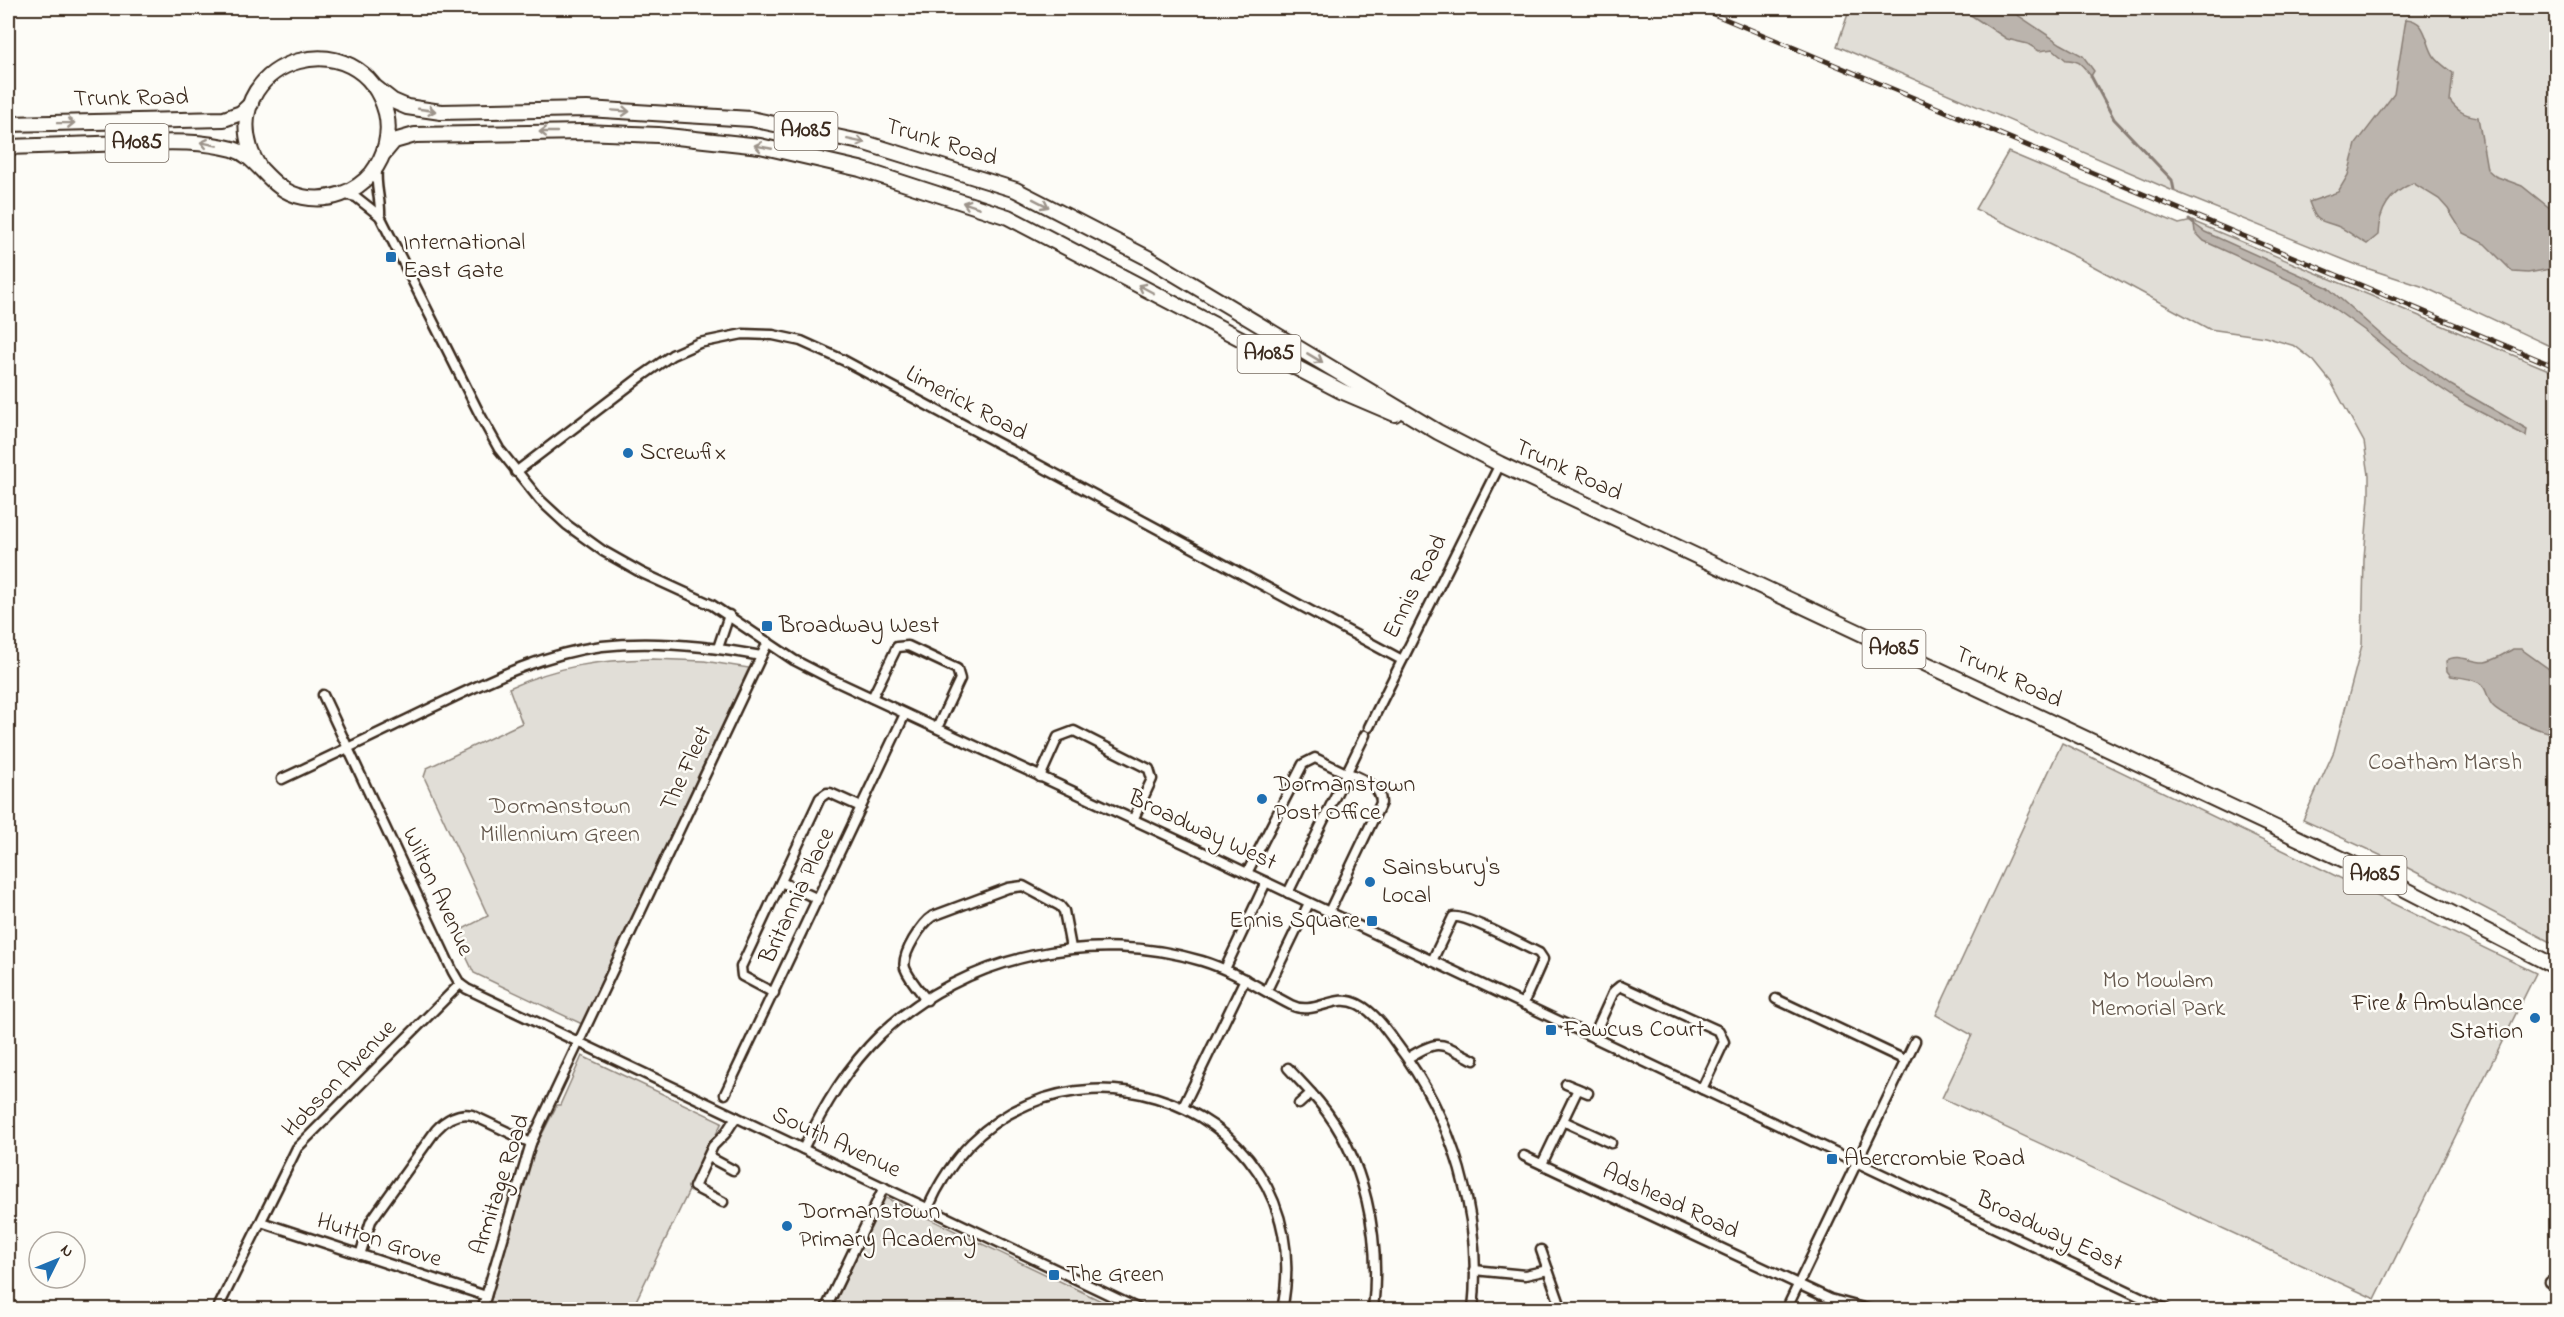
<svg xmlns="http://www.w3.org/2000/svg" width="2564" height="1317" font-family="'Indie Flower',sans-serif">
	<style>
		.park { fill: #e1ded7; stroke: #8e847a; stroke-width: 1.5 }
		.water { fill: #bbb4ad; stroke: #887d74; stroke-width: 1.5 }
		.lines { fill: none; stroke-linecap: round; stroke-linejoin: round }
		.stream { stroke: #887d74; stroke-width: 3 }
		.street-casing { stroke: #3b2a1e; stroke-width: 13 }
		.primary-casing { stroke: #3b2a1e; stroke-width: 18 }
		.street { stroke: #fdfcf7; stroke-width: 8 }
		.primary { stroke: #fdfcf7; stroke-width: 14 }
		.rail-casing { stroke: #3b2a1e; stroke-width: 5 }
		.rail { stroke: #fdfcf7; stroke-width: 3; stroke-dasharray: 9; stroke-linecap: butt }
		.oneway { stroke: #9c938a }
		.poi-dot { fill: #1f6fb2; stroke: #fdfcf7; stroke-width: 2 }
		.labels { text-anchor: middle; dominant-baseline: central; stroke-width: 5; stroke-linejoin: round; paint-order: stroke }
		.shield { fill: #fdfcf7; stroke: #75695f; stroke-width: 1.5 }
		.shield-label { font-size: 22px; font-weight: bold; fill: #3b2a1e }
		.street-label { font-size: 24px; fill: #3b2a1e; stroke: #fdfcf7 }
		.poi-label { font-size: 24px; fill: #3b2a1e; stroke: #fdfcf7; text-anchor: start }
		.park-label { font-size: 24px; fill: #64574c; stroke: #fdfcf7 }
	</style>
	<rect width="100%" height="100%" fill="#fdfcf7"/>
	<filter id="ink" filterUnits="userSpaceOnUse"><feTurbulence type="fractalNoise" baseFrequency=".0167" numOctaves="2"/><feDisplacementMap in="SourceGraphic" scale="12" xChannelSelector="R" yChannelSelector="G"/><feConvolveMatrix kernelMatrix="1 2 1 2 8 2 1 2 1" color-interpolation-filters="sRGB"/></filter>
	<g filter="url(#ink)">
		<g class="park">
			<polygon points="1850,8 2556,8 2556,349 2424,287 2357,265 2171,190 1837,46"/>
			<polygon points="2008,152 2179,224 2192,221 2556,373 2556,945 2406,867 2303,820 2334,751 2362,645 2364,558 2369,497 2369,475 2364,442 2331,382 2314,361 2295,346 2265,337 2209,329 2080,259 1975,209"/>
			<path d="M652,659L704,661L749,668L582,1024L474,973L455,933L488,916L424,777L427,768L522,723L509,688C558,666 598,660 652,659Z"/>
			<polygon points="2062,743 2536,973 2375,1299 1942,1098 1972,1035 1936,1015"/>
			<polygon points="582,1056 722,1122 632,1309 488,1310 534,1150 557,1105 560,1105"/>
			<polygon points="884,1197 1118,1309 832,1310"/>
		</g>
		<g class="water">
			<path d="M1965,8H2007L2061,44L2083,56L2094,71L2091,76C2083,67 2080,59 2066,60L2053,49L2039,51L2028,44L2007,39L1966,12Z"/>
			<path d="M2406,19C2427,20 2425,42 2434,56C2439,63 2446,68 2453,73L2450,101C2458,112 2465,115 2478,117L2487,169L2495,176L2522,186L2556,213V268L2528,273L2513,272L2485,244L2463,233L2448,209L2439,199L2413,183C2390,193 2379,209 2378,235L2367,244C2358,239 2347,230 2337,226C2319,219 2317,224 2309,202L2338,192L2348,175L2356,144L2394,94Z"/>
			<polygon points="2194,224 2205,232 2327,287 2387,340 2451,385 2527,429 2526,436 2463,403 2409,367 2364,330 2304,287 2204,241 2195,232"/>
			<path d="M2513,649H2521L2556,674V733C2542,733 2503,716 2493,706C2487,700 2488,691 2482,685C2474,678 2462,678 2451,676L2447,671L2446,661C2457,652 2472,663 2485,662C2495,660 2504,654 2513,649Z"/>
		</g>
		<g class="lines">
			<g class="stream">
				<polyline points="2091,76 2114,119 2172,180 2174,190"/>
				<polyline points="2189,220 2194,224"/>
			</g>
			<g class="street-casing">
				<g id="street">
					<path d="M377,170C375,186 381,200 380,216"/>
					<polyline points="344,194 356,197 380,216 479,413 499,449 540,500 567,525 603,551 642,573 712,605 794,660 831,679 1190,846 2168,1310"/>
					<polyline points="516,472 642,376 672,355 699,343 743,334 773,335 801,341 843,360 1402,660"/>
					<polyline points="718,648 729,615"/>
					<polyline points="323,695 453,972 460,984 467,989 1141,1310"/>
					<polyline points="872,698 897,647 908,646 957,669 960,679 937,728"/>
					<polyline points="1369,727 1500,464"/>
					<polyline points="1040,777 1058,737 1074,731 1149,769 1152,779 1133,820"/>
					<path d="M282,779C332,756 381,732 431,708C486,682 540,654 602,646C656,640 709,646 761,656"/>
					<polyline points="1247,873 1303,764 1315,758 1346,773"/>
					<polyline points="781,882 818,899"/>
					<polyline points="1288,893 1365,735"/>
					<path d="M1329,912L1381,803C1381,784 1361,779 1347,772"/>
					<path d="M1432,961L1453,917C1465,914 1524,946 1539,953L1543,959L1523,1004"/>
					<polyline points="1225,969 1266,882"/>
					<polyline points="1267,990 1309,903"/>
					<polyline points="774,993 742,976 741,967 820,798 827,793 830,793 861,807"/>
					<polyline points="1776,999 1905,1060"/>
					<path d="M927,1000C920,991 909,979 905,968C901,954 922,923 933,916L1008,888L1023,886L1060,906L1064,911L1071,948"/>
					<polyline points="1593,1037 1614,991 1620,986 1719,1031 1724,1042 1702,1089"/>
					<path d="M1408,1058C1441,1037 1441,1044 1474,1060"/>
					<path d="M1288,1068C1298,1079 1309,1090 1319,1102C1366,1159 1381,1238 1373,1310"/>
					<polyline points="1566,1084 1588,1093"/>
					<polyline points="725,1094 905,714"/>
					<polyline points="1299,1104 1311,1093"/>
					<polyline points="1183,1107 1245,979"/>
					<polyline points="1563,1121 1611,1143"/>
					<path d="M803,1149C824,1106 847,1067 881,1034C964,955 1094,928 1202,961C1235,971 1261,990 1291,1005C1314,1017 1335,992 1358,1004C1374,1012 1386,1029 1396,1043C1453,1118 1483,1215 1473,1310"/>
					<polyline points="1524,1156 1830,1299 1871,1310"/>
					<polyline points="709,1157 733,1170"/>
					<polyline points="1542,1164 1578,1089"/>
					<polyline points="723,1202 694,1187 713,1146 725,1134 736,1117"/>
					<path d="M928,1208C1020,997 1326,1091 1282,1310"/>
					<polyline points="261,1222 486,1296"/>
					<polyline points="1541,1250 1562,1310"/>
					<path d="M360,1255L371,1221L378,1211L436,1130C445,1120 458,1112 472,1115L531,1143"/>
					<polyline points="1474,1270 1525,1275 1548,1270"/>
					<polyline points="2550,1282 2556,1286"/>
					<polyline points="826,1308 884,1187"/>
					<polyline points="217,1310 297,1148 460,984"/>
					<polyline points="482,1310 531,1143 768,642"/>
					<polyline points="1786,1310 1915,1041"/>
				</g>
			</g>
			<g class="primary-casing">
				<g id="primary">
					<polyline points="375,87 393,101 407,107 441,112 587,109 751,119 865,143 1016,190 1148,258 1438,432 1500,464 2387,880 2556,967"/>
					<polyline points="8,124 224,119 241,113 251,104"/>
					<path d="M8,147C48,146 89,144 130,143C166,142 199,140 233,149C260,157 268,190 303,197C329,202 355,193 372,173C385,156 391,134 386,113C361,18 223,58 250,148C252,155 256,162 260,168"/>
					<polyline points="384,153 394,141 415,135 583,132 658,135 760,146 860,169 1008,217 1341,391 1395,414"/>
				</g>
			</g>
			<use href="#street" class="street"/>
			<use href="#primary" class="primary"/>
			<g class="rail-casing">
				<polyline id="rail" points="1699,8 2556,367"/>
			</g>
			<use href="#rail" class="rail"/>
		</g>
		<defs><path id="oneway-shaft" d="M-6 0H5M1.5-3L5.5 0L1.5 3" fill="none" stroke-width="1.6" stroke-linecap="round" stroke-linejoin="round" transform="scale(1.5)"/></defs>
		<g class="oneway">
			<use href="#oneway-shaft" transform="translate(427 110) rotate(8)"/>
			<use href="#oneway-shaft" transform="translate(621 111) rotate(4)"/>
			<use href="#oneway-shaft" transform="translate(66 123) rotate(-1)"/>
			<use href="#oneway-shaft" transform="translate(548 132) rotate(180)"/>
			<use href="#oneway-shaft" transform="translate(856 141) rotate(12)"/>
			<use href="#oneway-shaft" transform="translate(209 144) rotate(-168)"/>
			<use href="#oneway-shaft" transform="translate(763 147) rotate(-169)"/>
			<use href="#oneway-shaft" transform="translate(1041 203) rotate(27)"/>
			<use href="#oneway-shaft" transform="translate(971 205) rotate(-162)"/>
			<use href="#oneway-shaft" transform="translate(1146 289) rotate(-152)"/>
			<use href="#oneway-shaft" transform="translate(1315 358) rotate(31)"/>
		</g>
	</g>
	<g class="poi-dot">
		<rect x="385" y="251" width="12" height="12" rx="3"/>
		<circle cx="628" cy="453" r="6"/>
		<rect x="761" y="620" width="12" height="12" rx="3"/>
		<circle cx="1262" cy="799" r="6"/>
		<circle cx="1370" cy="882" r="6"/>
		<rect x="1366" y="915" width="12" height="12" rx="3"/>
		<circle cx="2535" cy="1018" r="6"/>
		<rect x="1545" y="1024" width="12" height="12" rx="3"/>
		<rect x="1826" y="1153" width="12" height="12" rx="3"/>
		<circle cx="787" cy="1226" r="6"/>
		<rect x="1048" y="1269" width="12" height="12" rx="3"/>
	</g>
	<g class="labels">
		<g class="shield">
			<rect x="774.5" y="112" width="63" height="38" rx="4.5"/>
			<rect x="105.5" y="124" width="63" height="38" rx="4.5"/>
			<rect x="1237.5" y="335" width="63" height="38" rx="4.5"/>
			<rect x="1862.5" y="630" width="63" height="38" rx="4.5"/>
			<rect x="2343.5" y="856" width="63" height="38" rx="4.5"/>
		</g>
		<g class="shield-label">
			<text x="806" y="131">A1085</text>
			<text x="137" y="143">A1085</text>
			<text x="1269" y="354">A1085</text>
			<text x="1894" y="649">A1085</text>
			<text x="2375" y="875">A1085</text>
		</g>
		<g class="street-label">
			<text transform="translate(131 99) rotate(-1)">Trunk Road</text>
			<text transform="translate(941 143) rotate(17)">Trunk Road</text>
			<text transform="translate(966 404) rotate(28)">Limerick Road</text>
			<text transform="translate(1568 471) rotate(25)">Trunk Road</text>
			<text transform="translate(1416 587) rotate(-63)">Ennis Road</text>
			<text transform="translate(2008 678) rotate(25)">Trunk Road</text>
			<text transform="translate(687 769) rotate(-65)">The Fleet</text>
			<text transform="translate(1202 831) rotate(25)">Broadway West</text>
			<text transform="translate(437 892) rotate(65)">Wilton Avenue</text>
			<text transform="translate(798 896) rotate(-65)">Britannia Place</text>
			<text transform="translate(340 1079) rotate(-46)">Hobson Avenue</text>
			<text transform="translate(836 1143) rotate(25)">South Avenue</text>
			<text transform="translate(501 1185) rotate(-72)">Armitage Road</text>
			<text transform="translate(1670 1202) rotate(25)">Adshead Road</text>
			<text transform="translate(2049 1232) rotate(25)">Broadway East</text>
			<text transform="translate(379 1241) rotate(18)">Hutton Grove</text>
		</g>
		<g class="poi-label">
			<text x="403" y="243">International<tspan x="403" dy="28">East Gate</tspan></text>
			<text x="640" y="453">Screwfix</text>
			<text x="779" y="626">Broadway West</text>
			<text x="1274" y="785">Dormanstown<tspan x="1274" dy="28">Post Office</tspan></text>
			<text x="1382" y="868">Sainsbury's<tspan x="1382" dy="28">Local</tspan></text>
			<text x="1360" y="921" text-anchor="end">Ennis Square</text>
			<text x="2523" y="1004" text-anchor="end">Fire &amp; Ambulance<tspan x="2523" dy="28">Station</tspan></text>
			<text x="1563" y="1030">Fawcus Court</text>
			<text x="1844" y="1159">Abercrombie Road</text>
			<text x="799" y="1212">Dormanstown<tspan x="799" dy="28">Primary Academy</tspan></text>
			<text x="1066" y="1275">The Green</text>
		</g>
		<g class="park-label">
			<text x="2445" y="763">Coatham Marsh</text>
			<text x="560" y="807">Dormanstown<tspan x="560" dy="28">Millennium Green</tspan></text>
			<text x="2158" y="981">Mo Mowlam<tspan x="2158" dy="28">Memorial Park</tspan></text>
		</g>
	</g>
	<rect width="2564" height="1317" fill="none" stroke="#fdfcf7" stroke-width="30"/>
	<rect x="15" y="15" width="2534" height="1287" fill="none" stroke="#3b2a1e" stroke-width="2" filter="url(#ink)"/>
	<g transform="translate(57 1260) rotate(47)"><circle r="28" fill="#fdfcf7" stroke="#afa8a0" stroke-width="1.5"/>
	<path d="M0-4.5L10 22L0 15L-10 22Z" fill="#1f6fb2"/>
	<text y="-9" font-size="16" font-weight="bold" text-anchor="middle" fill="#3b2a1e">N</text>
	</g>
</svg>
